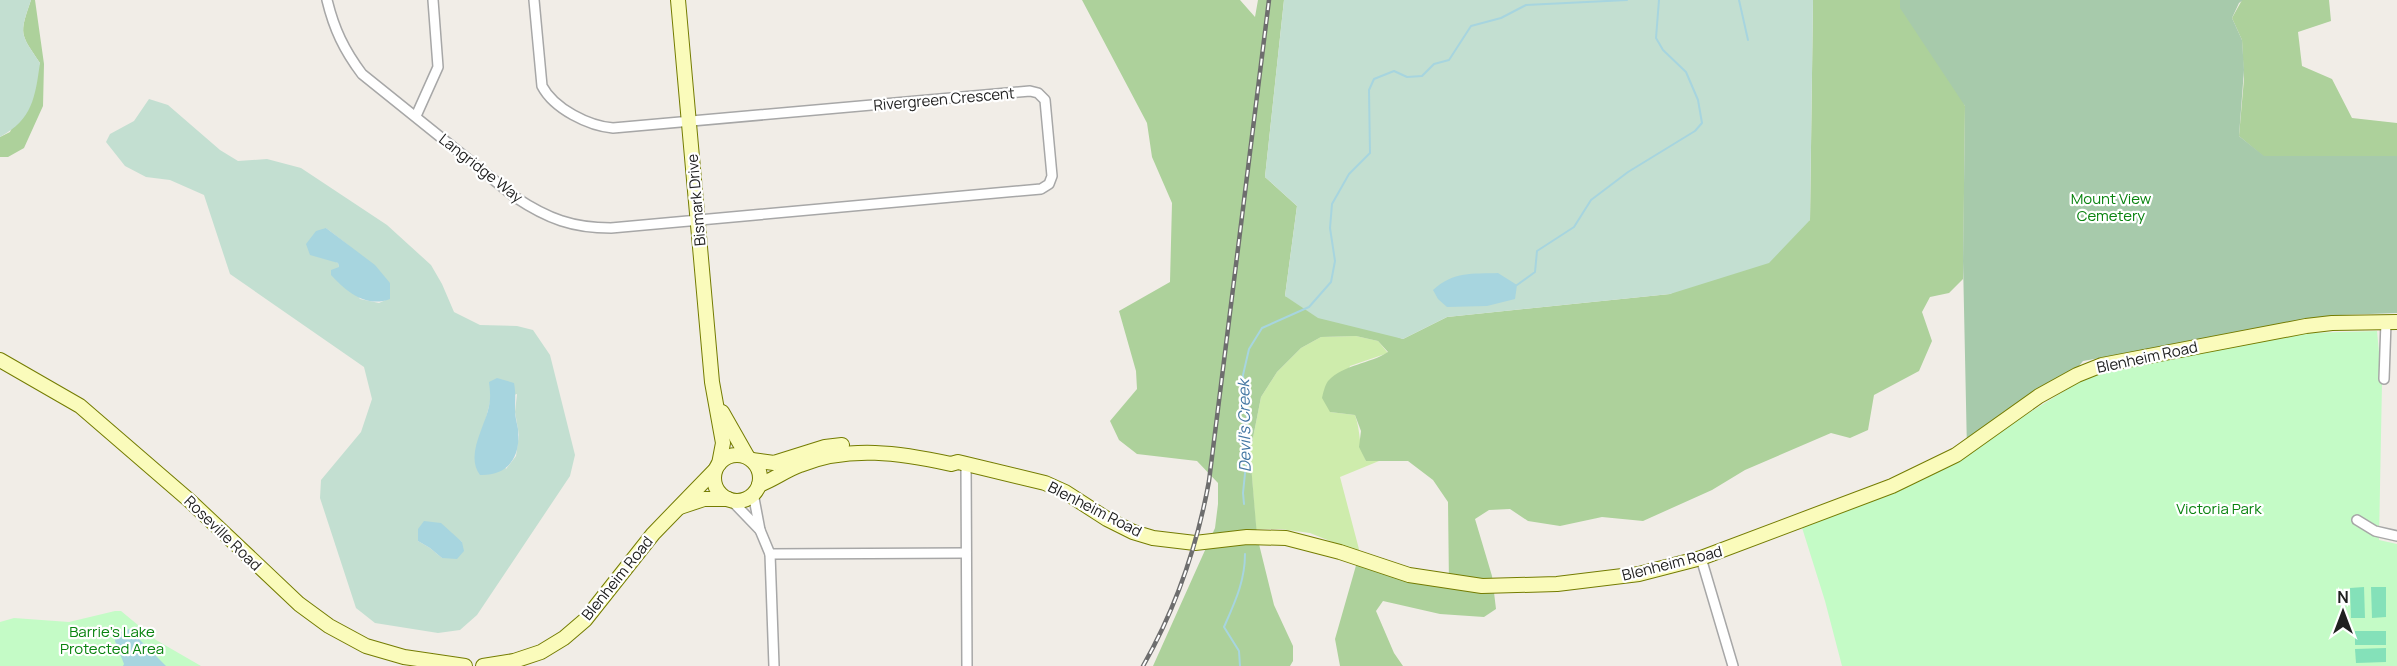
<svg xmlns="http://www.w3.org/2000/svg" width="2397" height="666" font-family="Manrope,sans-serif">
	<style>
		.grass { fill: #ceecac }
		.forest { fill: #add19b }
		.wetland { fill: #c3dfd1; fill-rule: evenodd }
		.cemetery { fill: #a7caab }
		.park { fill: #c4fbc6 }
		.pitch { fill: #84e1b9 }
		.water { fill: #a7d5df }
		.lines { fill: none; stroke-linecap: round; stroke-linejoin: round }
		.stream { stroke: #a7d5df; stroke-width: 2 }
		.street-casing { stroke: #a7a7a7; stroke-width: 12 }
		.secondary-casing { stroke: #747c02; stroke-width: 16 }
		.street { stroke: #fff; stroke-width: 9 }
		.secondary { stroke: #fafbbb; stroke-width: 14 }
		.rail-casing { stroke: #6e6e6e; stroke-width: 4.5 }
		.rail { stroke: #fff; stroke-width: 2; stroke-dasharray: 7; stroke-linecap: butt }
		.labels { text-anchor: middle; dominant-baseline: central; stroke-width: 4.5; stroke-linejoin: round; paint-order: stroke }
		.street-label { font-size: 15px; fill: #202020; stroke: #fff }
		.park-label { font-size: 15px; fill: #09830f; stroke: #fff }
		.water-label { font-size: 16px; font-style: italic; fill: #4477a3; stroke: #fff }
	</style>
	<rect width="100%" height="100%" fill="#f1ede7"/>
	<path class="grass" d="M1356,336L1378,341L1388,353L1350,366L1330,412L1355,415C1361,432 1358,444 1366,461H1379L1340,477L1360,553L1310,533L1280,529H1256L1250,453L1261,397L1277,372L1301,348L1321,337Z"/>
	<g class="forest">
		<path d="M31,0H35L44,64L43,106L24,148L8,157H0V137L10,132L40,63C20,33 19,35 31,0Z"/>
		<path d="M1082,0H1240L1255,17L1258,0H1284L1265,177L1297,206L1285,296L1403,339L1447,317L1670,294L1810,220L1813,0H1920L1965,106L1963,279L1949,293L1930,297L1922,312L1932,341L1919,371L1874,395L1868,430L1850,438L1831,433L1745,470L1712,490L1643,521L1602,517L1560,526L1528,521L1510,509L1489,510L1475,519L1492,576L1496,609L1484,617L1440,614L1383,601L1376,611L1394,653L1403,666H1340L1335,639L1357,562L1449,585L1448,502L1433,480L1408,461H1366L1359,447L1361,431L1355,415L1330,412L1322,398C1323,393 1325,385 1328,381C1344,364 1370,364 1388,352L1378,341L1356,336L1321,337L1301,348L1277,372L1261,397L1250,453L1257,536L1274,605L1293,646V661L1290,666H1153L1215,528L1218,504V483L1197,461L1137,454L1119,440L1110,421L1137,389L1136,371L1119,311L1170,282L1172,203L1152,157L1147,123Z"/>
		<polygon points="2242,0 2329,0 2331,21 2298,32 2302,66 2332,79 2352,118 2397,123 2397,156 2263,156 2239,136 2244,79 2242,40 2232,18"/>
	</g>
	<g class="wetland">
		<path d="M0,0H31C19,35 20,33 40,63C35,97 33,119 0,137Z"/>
		<polygon points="1284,0 1813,0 1810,220 1769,263 1670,294 1447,317 1403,339 1318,318 1285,296 1297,206 1265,177"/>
		<path d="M149,99L168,105L220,150L238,161L267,159L301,168L387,225L431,265L442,284L454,312L480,325L517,326L533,330L550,355L575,455L570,476L477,615L460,630L438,633L375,623L356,608L320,498L321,480L361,432L372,399L364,367L230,274L204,195L170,180L146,177L125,166L106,142L110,134L134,121ZM326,228L348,245L390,298L379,303L360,299L339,267L338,263L329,259ZM517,394L515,412L519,435L516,456L506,469L485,422L490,402ZM454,536L462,542L442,558L430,548L418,541Z"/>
	</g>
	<polygon class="cemetery" points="1900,0 2243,0 2239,3 2232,18 2242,40 2244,70 2239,136 2264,156 2397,156 2397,313 2341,315 2083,361 2074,372 1967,451 1963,261 1965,106 1900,8"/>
	<g class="park">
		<polygon points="2377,331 2382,383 2379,540 2397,544 2397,666 1842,666 1825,601 1799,518 1967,451 2095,372 2266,338 2307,333"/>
		<polygon points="115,611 121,611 156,640 201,666 0,666 0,622 14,618 69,622"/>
	</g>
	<g class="pitch">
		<polygon points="2364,587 2365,618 2351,618 2350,588"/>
		<polygon points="2371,587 2386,587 2386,617 2372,618"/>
		<rect x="2355" y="631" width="31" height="14"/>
		<polygon points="2386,648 2386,662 2356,663 2355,649"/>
	</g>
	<g class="water">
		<path d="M326,228L375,265L390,283V299C366,308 347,292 331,275V270L339,267L338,263L310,255L306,244L316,231Z"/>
		<path d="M1498,273L1517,285L1515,299L1487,306L1447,307L1438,299L1433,290C1454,271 1472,274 1498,273Z"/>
		<path d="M497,378L514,383C516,393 515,401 515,410C515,417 517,423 518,429C521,456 509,476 480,475C465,455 485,427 489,406C491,398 490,390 489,382Z"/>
		<polygon points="424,521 441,523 462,542 464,551 457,559 442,558 430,548 418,541 418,529"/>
		<polygon points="129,629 166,666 123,666 124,664 115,641 116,633"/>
	</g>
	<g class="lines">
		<g class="stream">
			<polyline points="1739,0 1748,40"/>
			<polyline points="1517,285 1535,272 1537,251 1574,227 1591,200 1628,172 1695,131 1702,123 1698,100 1686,72 1663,50 1656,38 1659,0"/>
			<polyline points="1244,504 1243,493 1247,454 1244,436 1247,417 1243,375 1249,349 1262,328 1309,307 1331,282 1335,261 1330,228 1332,204 1349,174 1370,153 1369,90 1374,79 1394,71 1407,77 1422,76 1434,64 1449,60 1471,26 1501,18 1526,5 1627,0"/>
			<path d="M1240,666L1239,651L1224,627C1235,602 1245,581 1245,554"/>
		</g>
		<g class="street-casing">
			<g id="street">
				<path d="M327,0C334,29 344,50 362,74L515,197C548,219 573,228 611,228L1041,189L1049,184L1052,176L1045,100L1038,93L1030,91L613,128C589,126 554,109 542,86L534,0"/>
				<polyline points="416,116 438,67 433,0"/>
				<polyline points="2384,379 2386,322"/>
				<polyline points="966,463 967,666"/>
				<polyline points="753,493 760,530 770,554 966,553"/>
				<polyline points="732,501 760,530"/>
				<polyline points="2357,520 2375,531 2397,536"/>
				<polyline points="770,554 774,666"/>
				<polyline points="1701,558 1733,666"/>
			</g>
		</g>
		<g class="secondary-casing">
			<g id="secondary">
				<polyline points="678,0 712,382 723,443 719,464"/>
				<polyline points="0,360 80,406 190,501 299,604 329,626 366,646 404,657 465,666"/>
				<polyline points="722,412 747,456"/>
				<circle cx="737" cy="478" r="23"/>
				<polyline points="752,460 774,463 825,447 842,445"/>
				<path d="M759,485C773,480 786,470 800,465C849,445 901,453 951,464L958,462L1045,483L1065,492L1107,519L1133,532L1153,538L1195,543L1247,537L1286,538L1340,552L1409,575L1482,586L1557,584L1639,574L1701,558L1892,486L1956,455L2039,396L2077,375L2102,365L2306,326L2332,323L2397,322"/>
				<polyline points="680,507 704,499 728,499"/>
				<polyline points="483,666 514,661 541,652 564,638 585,620 653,534 714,471"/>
			</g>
		</g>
		<use href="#street" class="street"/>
		<use href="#secondary" class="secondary"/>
		<g class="rail-casing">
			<path id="rail" d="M1143,666C1176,608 1197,547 1209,481L1269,0"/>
		</g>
		<use href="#rail" class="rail"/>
	</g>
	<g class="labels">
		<g class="street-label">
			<text transform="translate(944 99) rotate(-5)">Rivergreen Crescent</text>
			<text transform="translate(481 168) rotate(38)">Langridge Way</text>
			<text transform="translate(696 200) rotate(-95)">Bismark Drive</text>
			<text transform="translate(2147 357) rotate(-12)">Blenheim Road</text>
			<text transform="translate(1095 509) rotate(27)">Blenheim Road</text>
			<text transform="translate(223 533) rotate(44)">Roseville Road</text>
			<text transform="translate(1672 563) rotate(-14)">Blenheim Road</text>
			<text transform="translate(617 578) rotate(-51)">Blenheim Road</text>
		</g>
		<g class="park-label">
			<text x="2111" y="198">Mount View<tspan x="2111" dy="17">Cemetery</tspan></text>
			<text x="2219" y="508">Victoria Park</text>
			<text x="112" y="631">Barrie's Lake<tspan x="112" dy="17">Protected Area</tspan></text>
		</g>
		<g class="water-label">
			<text transform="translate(1244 426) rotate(-91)">Devil's Creek</text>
		</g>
	</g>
	<g transform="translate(2343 612)" stroke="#ffffff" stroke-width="4.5" paint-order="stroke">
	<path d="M0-4.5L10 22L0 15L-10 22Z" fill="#202020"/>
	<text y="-9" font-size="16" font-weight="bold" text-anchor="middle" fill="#202020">N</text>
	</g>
</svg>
